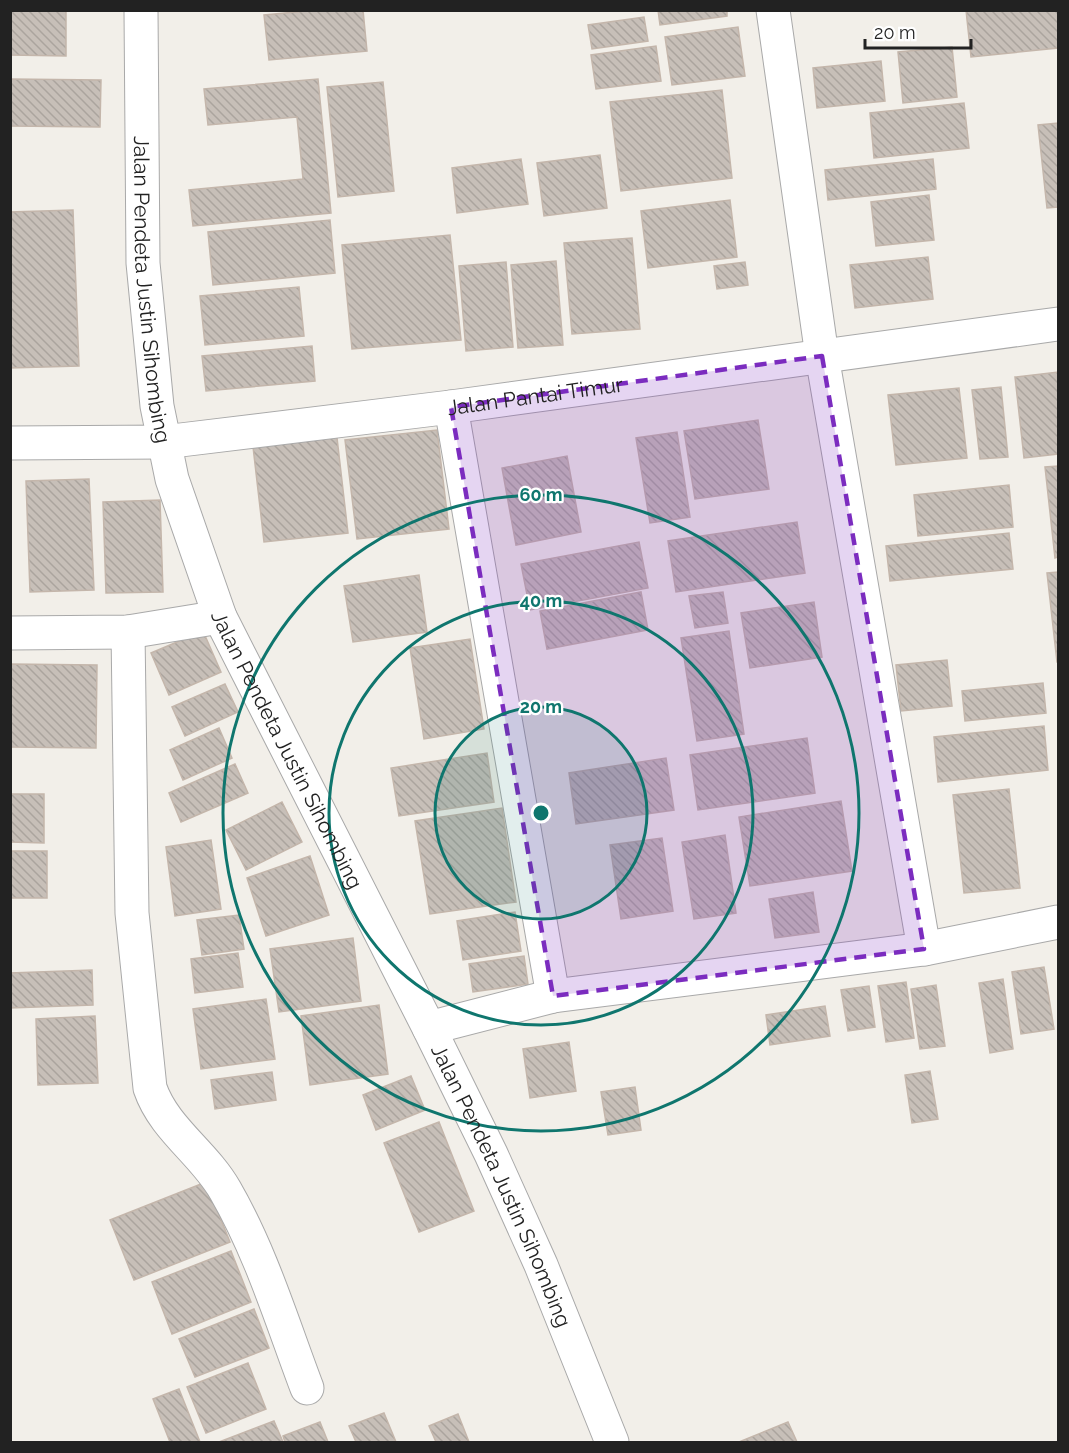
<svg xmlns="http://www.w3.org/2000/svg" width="1069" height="1453" font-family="Raleway,sans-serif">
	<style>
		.building { fill: url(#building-back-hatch); stroke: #c4b6ab; stroke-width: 1.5 }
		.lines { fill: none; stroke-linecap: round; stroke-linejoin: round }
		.minor-casing { stroke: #a9a9a9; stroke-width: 35 }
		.tertiary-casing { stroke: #a9a9a9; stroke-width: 35 }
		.minor { stroke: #fff; stroke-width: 33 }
		.tertiary { stroke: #fff; stroke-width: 33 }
		.marked { fill: #7b2cbf; fill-opacity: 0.2; stroke: #7b2cbf; stroke-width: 4.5; stroke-dasharray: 12 8; stroke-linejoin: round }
		.ring { fill: none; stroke: #0f766e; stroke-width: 3 }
		.labels { text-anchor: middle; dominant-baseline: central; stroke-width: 4.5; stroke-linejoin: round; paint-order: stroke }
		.street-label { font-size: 21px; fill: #222; stroke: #fff }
		.centre { fill: #0f766e; stroke: #fff; stroke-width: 3 }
		.ring-label { font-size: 18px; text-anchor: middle; font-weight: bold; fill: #0f766e; stroke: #fff; stroke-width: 4.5; stroke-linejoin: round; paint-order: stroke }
	</style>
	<defs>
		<pattern id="building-back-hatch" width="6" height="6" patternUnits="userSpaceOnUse" patternTransform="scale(1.5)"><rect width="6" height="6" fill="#c7bfb8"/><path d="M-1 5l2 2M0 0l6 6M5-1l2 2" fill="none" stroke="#aba49e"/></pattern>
	</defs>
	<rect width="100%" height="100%" fill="#f2efe9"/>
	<g class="building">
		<polygon points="10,10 66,10 66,56 10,55"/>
		<polygon points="317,10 363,10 367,51 269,60 264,15"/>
		<polygon points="658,10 727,10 727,16 660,25"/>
		<polygon points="966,10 1058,10 1058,48 971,57"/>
		<polygon points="644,17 648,41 592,49 588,25"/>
		<polygon points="738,27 745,76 672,85 665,37"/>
		<polygon points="656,46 661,81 596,89 591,55"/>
		<polygon points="952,47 957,97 903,103 898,52"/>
		<polygon points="881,61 885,101 817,108 813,68"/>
		<polygon points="10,79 101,80 100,127 10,126"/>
		<polygon points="318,79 331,213 193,226 189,190 303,179 297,117 208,125 204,89"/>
		<polygon points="383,82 394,191 338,197 327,87"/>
		<polygon points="722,90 732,178 621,191 610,102"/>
		<polygon points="964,103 969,148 874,158 870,113"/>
		<polygon points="1058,123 1058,207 1047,208 1038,125"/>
		<polygon points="600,155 607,208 544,216 537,163"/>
		<polygon points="521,159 528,204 457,213 452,168"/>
		<polygon points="933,159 936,189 828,200 825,170"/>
		<polygon points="929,195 934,240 876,246 871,202"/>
		<polygon points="730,200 737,257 648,268 641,211"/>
		<polygon points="73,210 79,366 10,368 10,212"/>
		<polygon points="330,220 335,273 213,285 208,232"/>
		<polygon points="450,235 461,340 352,349 342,245"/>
		<polygon points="632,238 640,329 572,334 564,243"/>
		<polygon points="928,257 933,299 855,308 850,265"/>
		<polygon points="556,261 563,345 518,348 511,265"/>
		<polygon points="506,262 513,347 466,351 459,266"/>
		<polygon points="745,262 748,285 717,289 714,266"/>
		<polygon points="299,287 304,336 205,345 200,296"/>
		<polygon points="312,346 315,381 206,391 202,356"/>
		<polygon points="1058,372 1058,454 1024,458 1015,377"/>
		<polygon points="1001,387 1008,457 980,459 972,390"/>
		<polygon points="959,388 967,458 896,465 888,395"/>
		<polygon points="758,420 769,489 695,499 684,431"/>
		<polygon points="336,429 348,533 264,542 252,438"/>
		<polygon points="437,430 449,529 357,539 345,440"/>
		<polygon points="677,432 690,517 650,523 636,438"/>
		<polygon points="567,456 581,532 516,545 502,468"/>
		<polygon points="1058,466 1058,557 1055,558 1045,467"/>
		<polygon points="89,479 94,590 30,592 26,481"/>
		<polygon points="1009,485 1013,527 918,536 914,495"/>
		<polygon points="160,500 163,592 106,593 103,502"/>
		<polygon points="797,522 805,573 676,592 668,541"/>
		<polygon points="1009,533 1013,569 890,581 886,546"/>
		<polygon points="639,542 648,588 530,610 521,564"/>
		<polygon points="1058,572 1058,662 1057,662 1047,573"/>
		<polygon points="419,575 427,632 353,642 344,586"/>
		<polygon points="641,592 648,630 547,649 540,611"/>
		<polygon points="723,592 728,623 695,628 689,596"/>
		<polygon points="814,602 822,657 750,668 741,613"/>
		<polygon points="203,631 221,672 169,695 151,653"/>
		<polygon points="729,631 744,734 697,741 681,638"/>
		<polygon points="470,639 484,729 424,739 410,648"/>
		<polygon points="947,660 952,706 901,711 896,665"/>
		<polygon points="10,664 97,665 96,748 10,747"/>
		<polygon points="1043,683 1046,713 965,721 962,691"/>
		<polygon points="225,684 238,712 185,736 172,707"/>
		<polygon points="1044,726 1048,770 938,782 934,737"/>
		<polygon points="219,728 232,758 183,780 170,750"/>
		<polygon points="807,738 815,793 698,810 690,755"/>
		<polygon points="487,753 494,802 399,816 391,768"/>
		<polygon points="666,758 674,810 576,824 569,773"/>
		<polygon points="235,764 248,793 181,822 169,793"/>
		<polygon points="1009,789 1020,888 964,893 953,795"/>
		<polygon points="10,794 44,794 44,843 10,842"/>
		<polygon points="841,801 852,871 750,886 739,817"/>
		<polygon points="282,802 302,842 246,870 226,830"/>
		<polygon points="502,808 516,902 430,914 415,821"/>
		<polygon points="725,835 736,913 694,919 682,842"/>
		<polygon points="662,838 673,911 621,919 610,845"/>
		<polygon points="211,840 221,909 175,916 166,847"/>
		<rect x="10" y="851" width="37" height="47"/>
		<polygon points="310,856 329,915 266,936 247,878"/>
		<polygon points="813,892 819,932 775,938 769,899"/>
		<polygon points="515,912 521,951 463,960 457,921"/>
		<polygon points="239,915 244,949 202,955 197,920"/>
		<polygon points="353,938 361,1001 279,1012 270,949"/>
		<polygon points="238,953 243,987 195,993 191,959"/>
		<polygon points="524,956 528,984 473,992 469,964"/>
		<polygon points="1044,967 1054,1029 1021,1034 1012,972"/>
		<polygon points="92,970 93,1005 10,1008 10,973"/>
		<polygon points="1003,979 1013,1049 990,1053 979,983"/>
		<polygon points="906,982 914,1038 886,1042 878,986"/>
		<polygon points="936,985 945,1046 920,1049 911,989"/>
		<polygon points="869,986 875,1027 848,1031 841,990"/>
		<polygon points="266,999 275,1059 201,1069 193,1009"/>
		<polygon points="379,1005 388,1074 310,1085 301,1016"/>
		<polygon points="825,1006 830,1036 770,1045 766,1015"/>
		<polygon points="95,1016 98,1083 38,1085 36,1019"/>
		<polygon points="569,1042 576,1091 530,1098 523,1049"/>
		<polygon points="930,1071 938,1119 912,1123 905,1075"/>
		<polygon points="272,1072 276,1100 215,1109 211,1080"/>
		<polygon points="411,1076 425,1110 376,1130 363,1095"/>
		<polygon points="635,1087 641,1130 608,1135 601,1092"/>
		<polygon points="439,1122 474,1211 419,1232 384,1143"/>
		<polygon points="206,1182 230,1242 134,1280 110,1220"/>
		<polygon points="231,1251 251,1302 172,1334 152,1282"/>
		<polygon points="254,1309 269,1348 195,1377 179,1339"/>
		<polygon points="248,1363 266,1409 206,1433 187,1387"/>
		<polygon points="179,1389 200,1442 170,1442 153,1399"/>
		<polygon points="384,1413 396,1442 356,1442 349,1426"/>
		<polygon points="458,1414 469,1442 436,1442 429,1426"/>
		<polygon points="274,1421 283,1442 219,1442"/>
		<polygon points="320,1422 328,1442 285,1442 283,1436"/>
		<polygon points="788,1422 797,1442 739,1442"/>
	</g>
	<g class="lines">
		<g class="minor-casing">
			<g id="minor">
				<polyline points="773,10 822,356 924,949"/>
				<polyline points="451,407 553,996"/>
				<path id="s1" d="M10,443L164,442L451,407L1058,324"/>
				<path d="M128,632L132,913L150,1088C164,1129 204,1153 225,1190C261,1252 282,1322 307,1388"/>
				<polyline points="10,633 128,632 220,617"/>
				<polyline points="429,1028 553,996 924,949 1058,922"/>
			</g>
		</g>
		<g class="tertiary-casing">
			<g id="tertiary">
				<path id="s2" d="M141,10L143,263L157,406L172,479L220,617L429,1028L491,1154L541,1265L612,1442"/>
			</g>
		</g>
		<use href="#minor" class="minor"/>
		<use href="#tertiary" class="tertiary"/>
	</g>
	<path class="marked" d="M822,356L924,949L553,996L451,407Z"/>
	<circle cx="541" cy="813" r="106" fill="#0f766e" fill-opacity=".12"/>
	<g class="ring">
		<circle cx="541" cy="813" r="106"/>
		<circle cx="541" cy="813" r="212"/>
		<circle cx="541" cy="813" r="318"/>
	</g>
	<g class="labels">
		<g class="street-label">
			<text stroke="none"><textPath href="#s2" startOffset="280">Jalan Pendeta Justin Sihombing</textPath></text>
			<text stroke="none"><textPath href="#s1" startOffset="528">Jalan Pantai Timur</textPath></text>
			<text stroke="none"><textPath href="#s2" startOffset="766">Jalan Pendeta Justin Sihombing</textPath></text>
			<text stroke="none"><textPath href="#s2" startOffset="1252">Jalan Pendeta Justin Sihombing</textPath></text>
		</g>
	</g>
	<circle cx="541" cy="813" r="9" class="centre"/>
	<g class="ring-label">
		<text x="541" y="501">60 m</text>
		<text x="541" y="607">40 m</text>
		<text x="541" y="713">20 m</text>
	</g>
	<rect width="1069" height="1453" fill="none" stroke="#222222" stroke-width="24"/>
	<path d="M865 39v9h106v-9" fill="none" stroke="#222222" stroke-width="3"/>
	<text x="874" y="39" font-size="18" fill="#222222" stroke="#ffffff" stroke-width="4.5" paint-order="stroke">20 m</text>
</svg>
